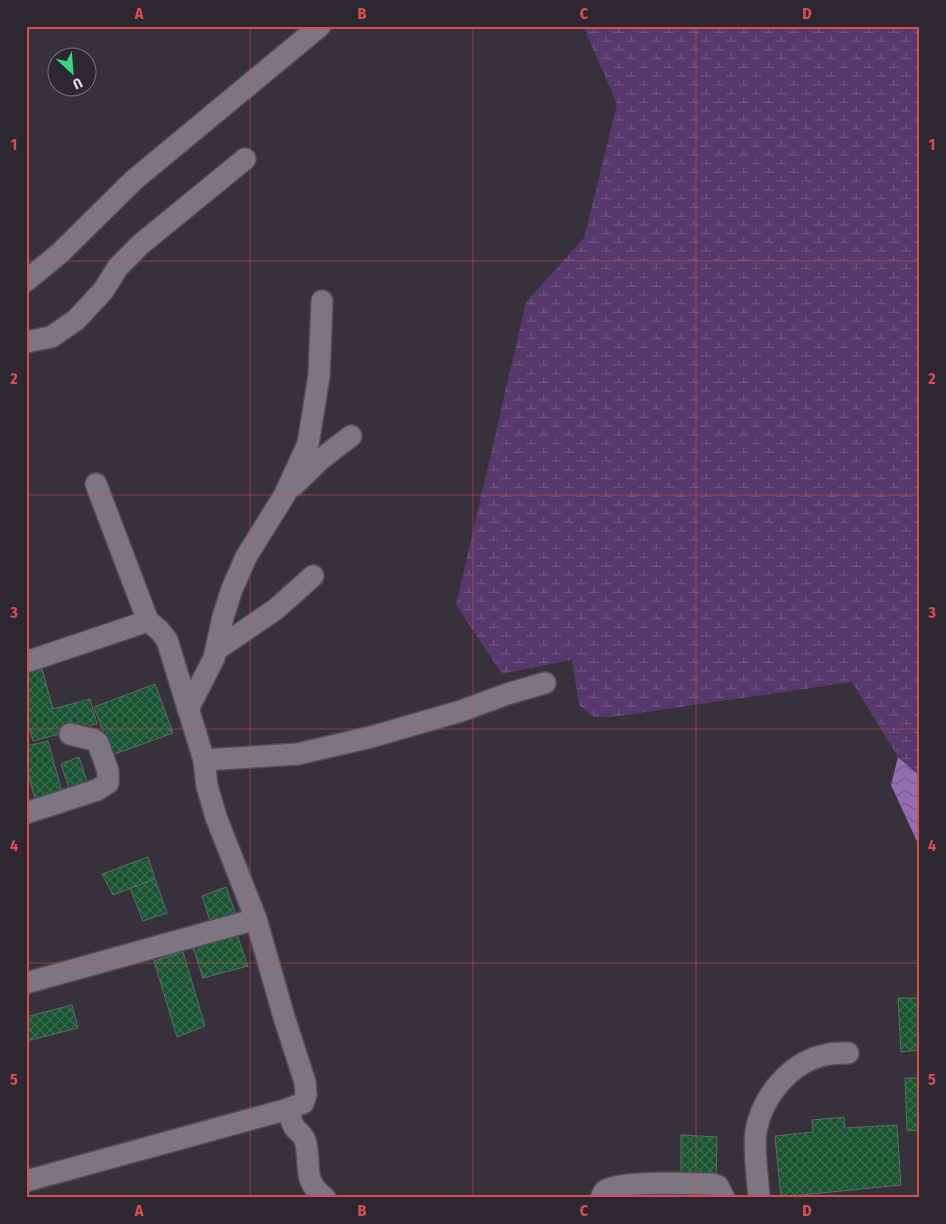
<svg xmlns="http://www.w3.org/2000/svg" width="946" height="1224" font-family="'Fira Sans Condensed',sans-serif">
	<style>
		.wetland { fill: url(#wetland-marsh) }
		.water { fill: url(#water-waves) }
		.building { fill: url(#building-cross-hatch); stroke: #5f6b62 }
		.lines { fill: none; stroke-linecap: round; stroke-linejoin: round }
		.minor-casing { stroke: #524d56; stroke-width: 24 }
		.minor { stroke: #7d7682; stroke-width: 21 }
		.grid { fill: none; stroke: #d94d4e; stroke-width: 1; stroke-opacity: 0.55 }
		.neatline { fill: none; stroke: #d94d4e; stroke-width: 2 }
		.grid-label { font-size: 16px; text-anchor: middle; font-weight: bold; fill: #d94d4e }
	</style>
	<defs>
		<pattern id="wetland-marsh" width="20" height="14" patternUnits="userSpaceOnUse" patternTransform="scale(1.25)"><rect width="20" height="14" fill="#57386c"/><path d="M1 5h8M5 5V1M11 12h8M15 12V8" fill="none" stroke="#6f5481"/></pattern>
		<pattern id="water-waves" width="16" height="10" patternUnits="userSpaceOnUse" patternTransform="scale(1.25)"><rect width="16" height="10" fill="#956eb1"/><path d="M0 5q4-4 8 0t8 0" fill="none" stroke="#755d86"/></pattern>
		<pattern id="building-cross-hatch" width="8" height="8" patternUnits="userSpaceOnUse" patternTransform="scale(1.25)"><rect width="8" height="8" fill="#185431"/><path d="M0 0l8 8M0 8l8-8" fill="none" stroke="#396c4f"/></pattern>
	</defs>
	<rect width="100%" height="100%" fill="#37313c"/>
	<polygon class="wetland" points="583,26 920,26 920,776 898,757 852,682 612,717 594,717 579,705 572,660 502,674 456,605 526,302 584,238 617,104"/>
	<polygon class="water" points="898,757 920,776 920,848 891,785"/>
	<g class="building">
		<polygon points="42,669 53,709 90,699 97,724 33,741 26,716 26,673"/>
		<polygon points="155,684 173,733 112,755 94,707"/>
		<polygon points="48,741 64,799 37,807 26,766 26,746"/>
		<polygon points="79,757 90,791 72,797 61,764"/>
		<polygon points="148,857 155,879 113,895 102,874"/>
		<polygon points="155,879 167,913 143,921 130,888"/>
		<polygon points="226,887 237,918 212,927 202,896"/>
		<polygon points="237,935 248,966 203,978 193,948"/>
		<polygon points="183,952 205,1026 177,1037 154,961"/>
		<polygon points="898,998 920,998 920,1050 901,1052"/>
		<polygon points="72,1005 78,1028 26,1041 26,1017"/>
		<polygon points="905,1078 920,1078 920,1130 907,1131"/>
		<polygon points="844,1117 845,1128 897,1125 901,1185 781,1197 775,1136 813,1132 812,1120"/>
		<polygon points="681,1135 717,1137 716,1182 681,1182"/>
	</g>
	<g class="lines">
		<g class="minor-casing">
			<g id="minor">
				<polyline points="26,281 60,253 134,180 320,26"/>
				<polyline points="26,342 51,337 76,320 103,291 118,267 141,244 245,159"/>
				<polyline points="293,486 321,459 351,436"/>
				<polyline points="216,650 276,609 313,576"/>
				<polyline points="26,662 148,621"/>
				<polyline points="188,709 214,658 223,617 232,589 246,557 284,496 308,444 319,376 322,301"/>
				<polyline points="204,760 298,754 371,737 461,711 507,694 545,683"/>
				<polyline points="26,813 97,790 108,783 108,771 98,743 94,740 70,734"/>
				<polyline points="26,983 256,919"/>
				<path d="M288,1109C290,1115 291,1123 295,1128C299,1133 305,1136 306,1144C311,1168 302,1180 325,1198"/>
				<polyline points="26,1181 288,1109 303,1103 306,1095 305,1082 284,1017 256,919 216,817 207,786 204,760 167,640 159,630 148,621 96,484"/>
				<path d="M601,1198C602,1195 603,1193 605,1191C618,1180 692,1184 712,1184L718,1186L724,1198"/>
				<path d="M759,1198C758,1180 753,1148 756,1132C761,1098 790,1062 825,1055C832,1053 840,1053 848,1053"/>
			</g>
		</g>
		<use href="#minor" class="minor"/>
	</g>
	<path class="grid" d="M250,26V1198M473,26V1198M696,26V1198M26,261H920M26,495H920M26,729H920M26,963H920"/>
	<rect width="946" height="1224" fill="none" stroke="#2d2732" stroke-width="55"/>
	<g transform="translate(72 72) rotate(154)"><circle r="24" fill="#2d2732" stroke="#76717a"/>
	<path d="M0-4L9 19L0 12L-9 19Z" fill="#39d87f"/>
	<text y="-8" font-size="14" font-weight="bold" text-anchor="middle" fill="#e4e0e7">U</text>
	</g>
	<rect x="28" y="28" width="890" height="1168" class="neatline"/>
	<g class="grid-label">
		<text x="139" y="19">A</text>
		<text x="362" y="19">B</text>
		<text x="584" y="19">C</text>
		<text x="807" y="19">D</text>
		<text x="14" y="150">1</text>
		<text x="932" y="150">1</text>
		<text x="14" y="384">2</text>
		<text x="932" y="384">2</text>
		<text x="14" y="618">3</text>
		<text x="932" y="618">3</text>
		<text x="14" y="851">4</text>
		<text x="932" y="851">4</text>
		<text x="14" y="1085">5</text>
		<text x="932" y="1085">5</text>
		<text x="139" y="1216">A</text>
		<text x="362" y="1216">B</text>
		<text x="584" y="1216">C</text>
		<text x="807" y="1216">D</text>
	</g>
</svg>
